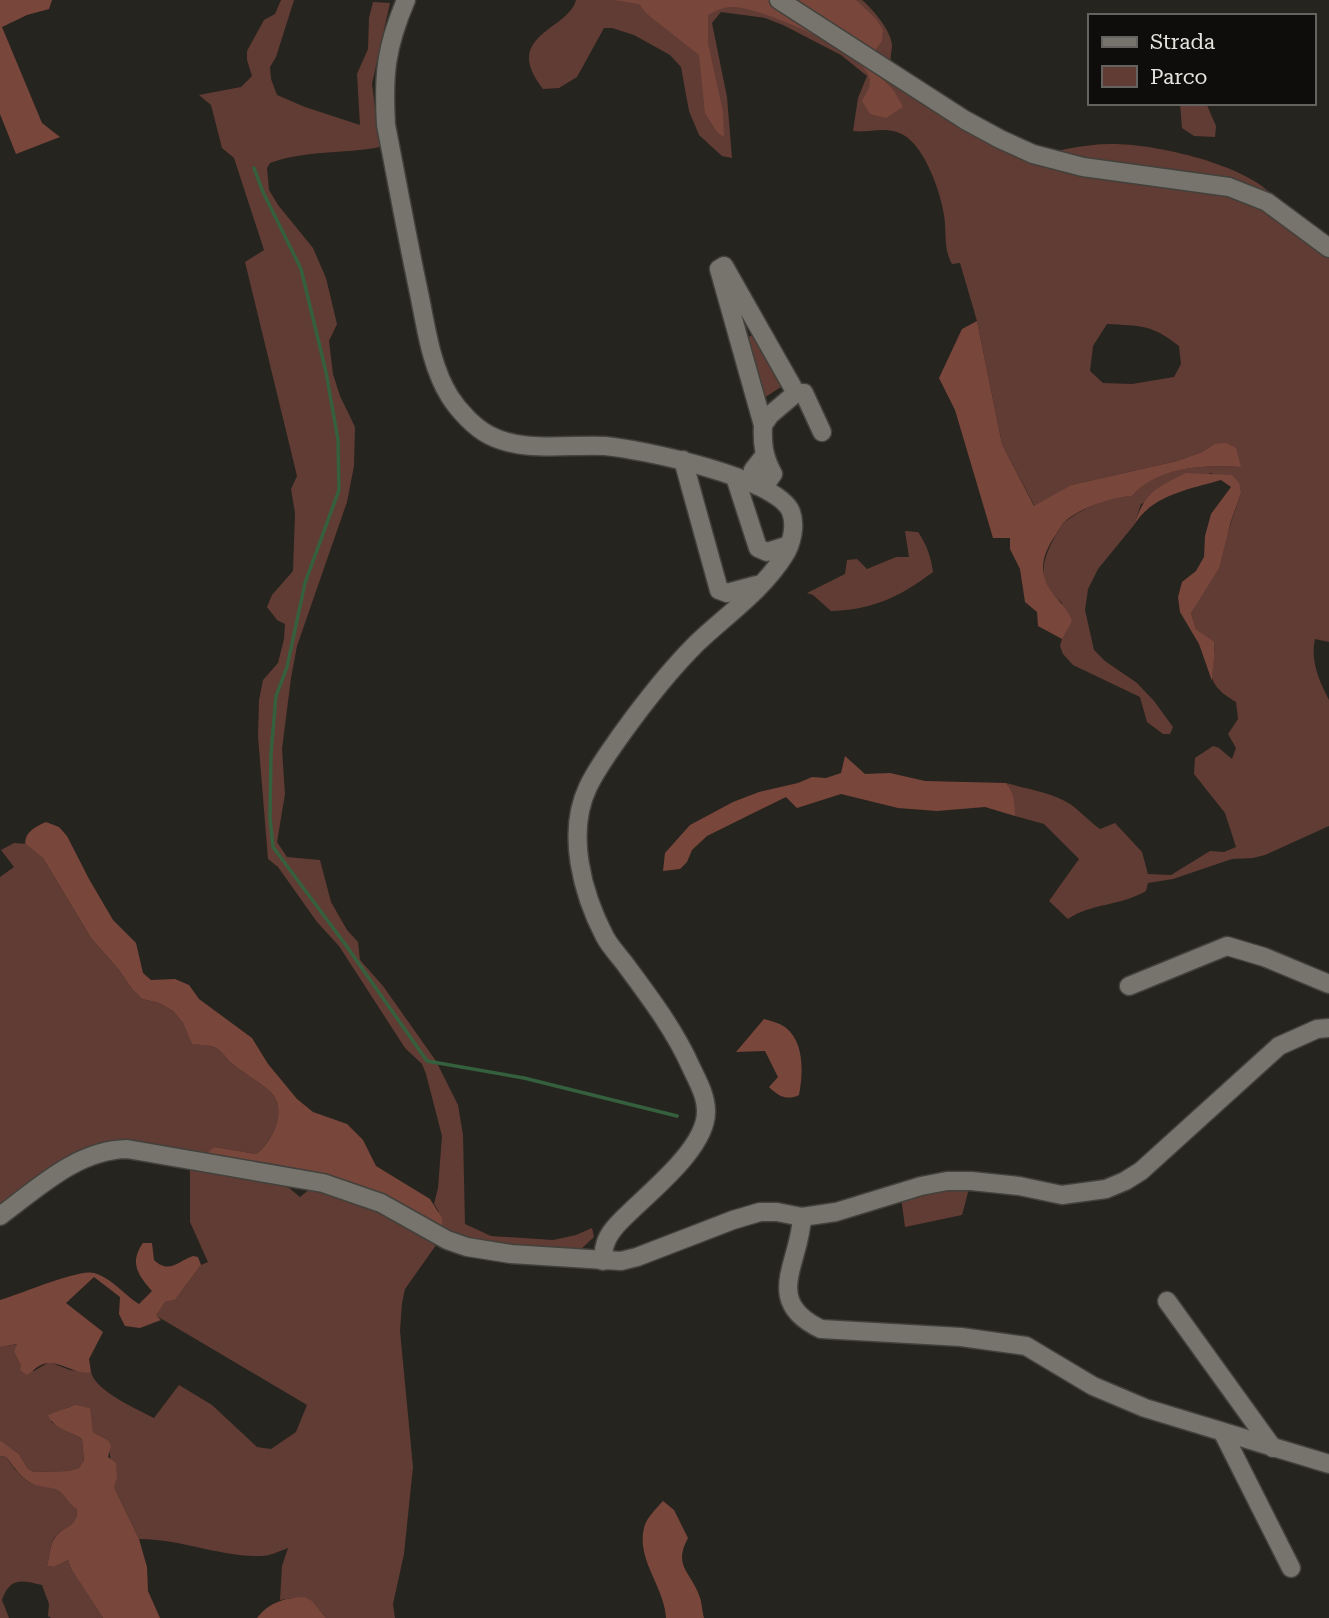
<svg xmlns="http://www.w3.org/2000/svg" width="1329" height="1618" font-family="'Roboto Serif',serif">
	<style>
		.green { fill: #603c34; fill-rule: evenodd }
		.forest { fill: #79463b }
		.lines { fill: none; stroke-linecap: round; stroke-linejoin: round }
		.stream { stroke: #35603e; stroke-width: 3.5 }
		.minor-casing { stroke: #43413c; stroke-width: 21 }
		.minor { stroke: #76746c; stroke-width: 18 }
	</style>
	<rect width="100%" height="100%" fill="#26241e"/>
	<g class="green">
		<path d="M281,0H294L276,57L270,67L271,79L277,95L305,107L360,125L357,74L368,49L369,18L373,2L390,3L372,84L380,147C343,154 306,150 270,163L267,168L269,190L278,205L313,248L326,278L337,324L329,341L333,374L340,396L355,427L354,466L347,502L297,646L291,678L282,749L285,794L277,842L287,857L320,860L331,902L347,930L358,942L360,960L383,986L436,1061L458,1105L463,1135L465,1224L491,1236L553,1240L576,1235L592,1228L594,1237L579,1251L484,1244L443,1231L438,1210L434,1204L438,1188L442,1136L426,1074L422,1064L405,1048L339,946L317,922L278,867L268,859L258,736L259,700L263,680L278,663L284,639L285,624L277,620L267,607L272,595L293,571L295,513L291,489L297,476L245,262L264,250L234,158L222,148L211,105L199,95L241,87L252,76L247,60V51L264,20L275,14Z"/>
		<path d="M576,0H862C873,9 893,33 892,47C890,61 889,72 894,86L966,132L1022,160C1052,152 1080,144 1112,144C1155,144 1248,164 1276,199C1282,206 1284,220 1287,229L1329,256V642L1315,639C1310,660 1319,681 1329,700V826L1265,855L1253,858L1232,859L1173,879L1148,883L1146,891C1121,906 1091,903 1068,919L1049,901L1079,859L1044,824L1015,816C1015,802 1015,793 1006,783C1027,789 1051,792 1070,804C1080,811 1089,821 1100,829L1115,823L1142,852L1148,874L1171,875L1210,851L1224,852L1236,847L1225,813L1194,774L1195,758L1213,746L1219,748L1232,759L1236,748L1228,734L1238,719L1236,702C1221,693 1209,684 1211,665C1213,655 1216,654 1214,643L1196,629L1191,613L1225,540L1241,493L1211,473L1141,504L1134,525L1098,569L1088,589L1085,610L1094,650L1105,661L1137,683L1154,701L1173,727L1170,734H1163L1147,722L1140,697L1073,665L1063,654L1060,646L1063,635L1062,603C1036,581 1041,561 1056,535C1059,530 1061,525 1066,521C1084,507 1109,497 1132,496C1158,466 1203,465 1241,467L1214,444L1202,452L1177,461L1071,485L1035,507L1002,444L977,321L960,263L952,264C943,248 947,233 944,215C940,190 923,140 897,132C881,127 868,133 853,131L858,98L867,76L841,55L783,25L765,18L721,12L712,23L727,97L732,158L722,156L699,135L689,111L681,67L670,55L634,35L612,28H604L577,77L559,88L543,89C500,35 569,30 576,0ZM1107,324C1141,326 1151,324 1179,346L1181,364L1174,377L1132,384L1103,383L1090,371L1093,346Z"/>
		<polygon points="1180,103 1206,103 1216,126 1215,137 1194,136 1182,128"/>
		<polygon points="755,334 781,387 764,398 746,338"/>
		<path d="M905,531L918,532C927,545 931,557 933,572C900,597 872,610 831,611L813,595L807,593L845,574L847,560L857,559L867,569L896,557H909Z"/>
		<path d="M14,843L29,844L43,858L91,938L119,970L132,989L142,999L159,1003L173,1011L183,1023L192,1043C199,1045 207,1045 214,1047C221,1050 225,1057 230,1062C240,1071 268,1087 274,1096C286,1114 271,1144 256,1154L215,1147L207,1156L122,1144L0,1206V877L14,867L1,850Z"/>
		<path d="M190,1167L277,1178L300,1197L315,1185L351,1194L439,1241L405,1289L402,1303L400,1331L413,1467L404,1554L393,1604L395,1618H326C310,1598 306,1595 280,1600L282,1566L288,1548C280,1551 270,1556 261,1556C220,1557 181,1539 139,1539L114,1487L108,1440L93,1432L89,1408C68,1404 66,1406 51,1422L82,1439L84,1462L79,1468L68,1471L34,1472L28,1469L19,1454L0,1440V1347L18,1344L14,1352L21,1366L34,1371L49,1362L70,1370L91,1372C95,1391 137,1409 154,1418L179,1385L212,1405L257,1447L271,1449L296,1432L307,1405L155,1315L165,1302L175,1300L201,1265L208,1262L190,1222Z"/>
		<polygon points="970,1185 962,1215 905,1227 901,1197"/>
		<path d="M0,1456L6,1457C15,1470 24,1483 40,1486C46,1487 51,1487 57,1490C66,1495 68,1505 77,1509C78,1529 62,1526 54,1538C50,1546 49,1558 47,1566L54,1567L68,1560L71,1569L103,1618H51L48,1616L49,1604L42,1585C21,1580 10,1577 2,1600L9,1618H0Z"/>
	</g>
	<g class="forest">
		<polygon points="0,0 52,0 49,9 27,15 2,27 42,123 60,137 16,154 0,114"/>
		<path d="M614,0H856L876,19L883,30L882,41L876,49L875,71L894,91L903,107L886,118L870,114L862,101C867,92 872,86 869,76C862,51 760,7 733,7C723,7 717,10 708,15V43L723,112L724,137L717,132L705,113L699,55L647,14L639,4Z"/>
		<path d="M977,321L1002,444L1034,506L1071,485L1177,461L1202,452L1214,444L1226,443L1236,448L1241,467C1204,465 1159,466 1132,496C1113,497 1074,509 1062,525C1059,529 1056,535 1053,539C1046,550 1041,562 1044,575C1048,595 1066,603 1072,621L1062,639L1038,626L1037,612L1025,602L1020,569L1010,549V538H993L955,410L939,378L962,329Z"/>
		<path d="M1186,473L1232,475L1239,483L1241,493L1230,524L1219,568L1191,613L1196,629L1214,642C1216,656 1212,667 1212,681L1199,644L1180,612L1178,597L1182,582L1196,571L1204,557L1205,536L1211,514L1231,487L1221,480C1190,489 1152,495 1134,525C1145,492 1156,488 1186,473Z"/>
		<path d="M845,756L865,774L890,773L925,781L1006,783C1015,793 1015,802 1015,816L985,807L937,811L898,808L841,794L797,808L786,797L707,836L692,850L687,862L680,869L663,871L665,853L690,825L733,802L759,792L798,783L812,777L826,778L841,773Z"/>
		<path d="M46,822L59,827L67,836L89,879L113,920L136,943L143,973L151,980L175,979L189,985L199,999L252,1038L268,1064L297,1099L313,1112L347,1124L363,1140L376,1166L430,1199L442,1218L443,1231L386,1195L336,1178L207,1156L210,1150L215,1147L256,1154C271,1144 286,1114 274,1096C268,1087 240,1071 230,1062C225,1057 221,1050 214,1047C207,1045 199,1045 192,1044L183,1023L173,1011L159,1003L142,999L132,989L119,970L91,938L43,858L25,843C26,831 35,827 46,822Z"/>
		<path d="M764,1019C771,1021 779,1023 785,1027C805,1042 803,1074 799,1095C787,1101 778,1096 769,1087L778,1077L765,1051L736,1052Z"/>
		<path d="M143,1243H152L154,1260C169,1274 177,1262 193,1256L198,1257L201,1265L175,1300L165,1302L156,1315L161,1320L140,1328L125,1326L119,1314L120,1297L94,1277L66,1303L103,1332L89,1359L91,1372C75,1376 56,1357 41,1365C36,1367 32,1372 27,1375L20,1370L21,1366L14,1352L17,1344L0,1347V1300C18,1295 80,1268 94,1273C112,1278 124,1295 139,1304L152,1291C138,1275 129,1263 143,1243Z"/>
		<path d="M75,1405L90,1408L93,1432L108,1440L111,1446L108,1457L116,1463L117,1477L114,1487L139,1539L147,1567L148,1591L160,1618H103L71,1569L68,1560L54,1567L47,1566C49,1558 50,1546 54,1539C61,1526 78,1529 77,1509C68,1505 66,1495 57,1490C50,1487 42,1487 35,1485C21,1479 15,1468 6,1457L0,1456V1440L19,1454L28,1469L34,1472L68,1471L79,1468L84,1461L82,1439C70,1431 54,1429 48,1415Z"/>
		<path d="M663,1501L674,1510L688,1538C673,1566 690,1571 699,1595C702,1602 702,1611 704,1618H666C665,1588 636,1559 644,1528C646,1518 657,1508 663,1501Z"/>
		<path d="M304,1597L312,1601L326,1618H257C269,1602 285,1598 304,1597Z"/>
	</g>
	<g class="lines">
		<polyline class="stream" points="254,168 263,192 301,269 326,372 338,440 339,490 305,583 287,667 276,696 271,754 270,818 273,847 345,944 427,1061 524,1078 677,1116"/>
		<g class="minor-casing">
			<g id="minor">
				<path d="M406,0C386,47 383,74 386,125C397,181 407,237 419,293C426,327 431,367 450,397C459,411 475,428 489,435C523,453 568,444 605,446C640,449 779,478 791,512C796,525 792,544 784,556C762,591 725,616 696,644C668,672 644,703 621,735C610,751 597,768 588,787C566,833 582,893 605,937C611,948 621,958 628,968C651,999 675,1031 691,1067C697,1080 706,1095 706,1111C707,1145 657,1186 633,1209C623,1219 609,1230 605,1245C604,1246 603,1259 603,1261"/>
				<polyline points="779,0 965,120 1000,139 1033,154 1083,167 1229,187 1267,202 1329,248"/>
				<polyline points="796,393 804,393 822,432"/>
				<path d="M763,425L770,415L796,393L724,266L719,269L763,425C762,445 764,457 773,474L763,488L753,470L764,456"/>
				<polyline points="683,460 719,590 727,593 757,585"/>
				<polyline points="735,477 758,548 767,552 789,545"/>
				<polyline points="1129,986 1227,946 1264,957 1329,984"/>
				<path d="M0,1216C38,1188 77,1150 127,1149L323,1183L381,1203L447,1240L467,1247L511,1254L621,1261L637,1257L733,1220L760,1212H777L802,1217L836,1212L921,1186L947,1181H971L1019,1186L1062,1195L1106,1189L1125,1181L1141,1171L1279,1046L1317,1029L1329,1028"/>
				<path d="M802,1217C800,1264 762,1301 821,1329L961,1337L1026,1346L1093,1386L1145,1408L1329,1464"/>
				<polyline points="1167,1301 1273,1448"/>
				<polyline points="1223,1433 1291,1568"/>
			</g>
		</g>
		<use href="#minor" class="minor"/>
	</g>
	<rect x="1088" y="14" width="228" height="91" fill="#0e0d0b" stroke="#646360" stroke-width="2"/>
	<rect x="1102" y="37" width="35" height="10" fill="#76746c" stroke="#646360" stroke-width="2"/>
	<text x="1150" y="49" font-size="21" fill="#e6e4e0">Strada</text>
	<rect x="1102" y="66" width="35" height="21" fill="#603c34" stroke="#646360" stroke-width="2"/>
	<text x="1150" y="84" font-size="21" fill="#e6e4e0">Parco</text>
</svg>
